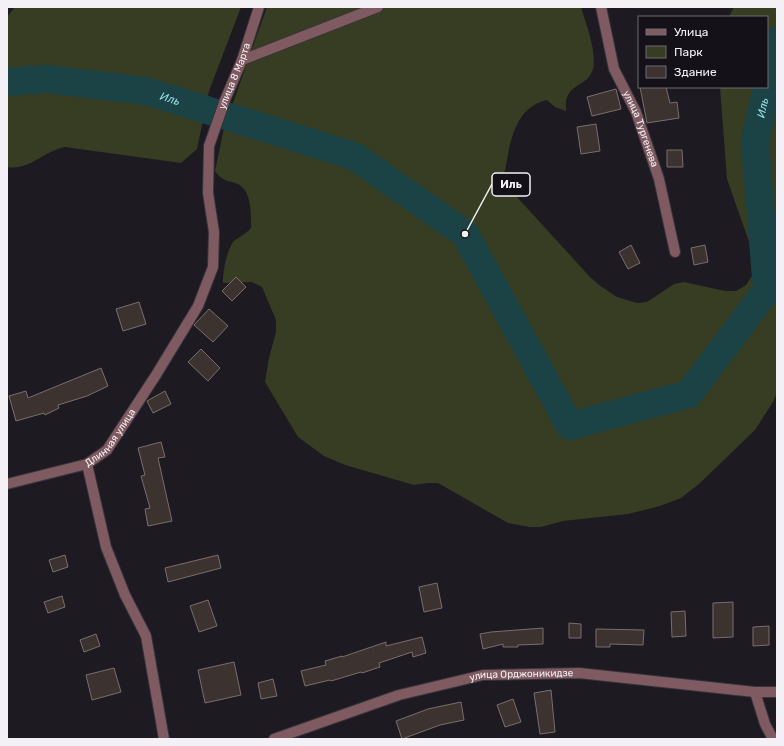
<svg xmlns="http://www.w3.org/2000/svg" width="784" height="746" font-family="Rubik,sans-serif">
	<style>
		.green { fill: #373d22 }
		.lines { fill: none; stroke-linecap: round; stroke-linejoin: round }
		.river { stroke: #1b4346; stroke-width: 28 }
		.building { fill: #3c3331; stroke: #796e6c }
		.minor-casing { stroke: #38343b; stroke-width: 12 }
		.minor { stroke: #7f5b61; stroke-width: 10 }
		.labels { text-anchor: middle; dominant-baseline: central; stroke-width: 4; stroke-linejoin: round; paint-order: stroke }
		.street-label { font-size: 10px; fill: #f4f1f6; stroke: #151118 }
		.water-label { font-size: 11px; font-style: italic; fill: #94e0e7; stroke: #151118 }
		.leader { fill: none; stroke: #f4f1f6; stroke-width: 1.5 }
		.callout-dot { fill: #f4f1f6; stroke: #151118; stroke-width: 1.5 }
		.callout { fill: #151118; stroke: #f4f1f6; stroke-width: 1.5 }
		.callout-label { font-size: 11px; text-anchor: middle; font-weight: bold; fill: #f4f1f6 }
	</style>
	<rect width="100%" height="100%" fill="#1e1a21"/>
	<g class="green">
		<path d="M15,7H241L209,91L197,149L181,163L65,147C44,151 29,171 7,167V17Z"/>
		<path d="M267,7H581C586,24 597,52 593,69C587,89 563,82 566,111L555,107L547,100C519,106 511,135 507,160C505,173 501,181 506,193L517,197L590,277L599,285L617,297L637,303L647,302L674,284L684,282L725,291H736L746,285L752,276L754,256L727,179L720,87H767V17H729L734,7H777V392L773,402L755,430L699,484L681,498L660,506L628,514L563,521L541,527H530L508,523L438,483H427L414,485L345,465L324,456L298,437L265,382L269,358L276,332V320L262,287L252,282L223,283C223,271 226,253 233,242C237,238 246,234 251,228C251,216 252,195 241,186C232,179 225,185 215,171L224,128Z"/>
	</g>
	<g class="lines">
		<g class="river">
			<path id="s1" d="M7,82L46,79L146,91L354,156L465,234L570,426L689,394L767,290L755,142L767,87"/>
			<polyline points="767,87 777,41"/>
		</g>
	</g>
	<g class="building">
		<polygon points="640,87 666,87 670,103 677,102 679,118 647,123"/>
		<polygon points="616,89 621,109 592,116 587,97"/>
		<polygon points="596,124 600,151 581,154 577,127"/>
		<polygon points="667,150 682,150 683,167 667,167"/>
		<polygon points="631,245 640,263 628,269 619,252"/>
		<polygon points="705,245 708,262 694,265 691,248"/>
		<polygon points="236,277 246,287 232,301 222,291"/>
		<polygon points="139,302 146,324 123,331 116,309"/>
		<polygon points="209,309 228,326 213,342 194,325"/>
		<polygon points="201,349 220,368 208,381 188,362"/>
		<polygon points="101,368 108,386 87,396 58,405 59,408 45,415 44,413 16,421 9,396 26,391 28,398"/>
		<polygon points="165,391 171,404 153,413 147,401"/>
		<polygon points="161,442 165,457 158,458 172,521 148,526 145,509 150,508 141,476 145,475 138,448"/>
		<polygon points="65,555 68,567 53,572 49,560"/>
		<polygon points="218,555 221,568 168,582 165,568"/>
		<polygon points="437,583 442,608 424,612 419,587"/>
		<polygon points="62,596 65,607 48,613 44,602"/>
		<polygon points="208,600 217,626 199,632 190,606"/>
		<polygon points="733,602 733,637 713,638 713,603"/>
		<polygon points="685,611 686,636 672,637 671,612"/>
		<polygon points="569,623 581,624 581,638 569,638"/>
		<polygon points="769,626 769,645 753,646 753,627"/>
		<polygon points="543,628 543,644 518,645 518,647 503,647 503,644 483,649 480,634 491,632"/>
		<polygon points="596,629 644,630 643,645 610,644 610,647 596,647"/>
		<polygon points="96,634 100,646 84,652 80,640"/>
		<polygon points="422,637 426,653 413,657 412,652 379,663 380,667 362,673 361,672 331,681 330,680 305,686 301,671 326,665 325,661 342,656 342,657 386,642 386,646"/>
		<polygon points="234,662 241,695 205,703 198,670"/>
		<polygon points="114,668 121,692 92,700 86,675"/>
		<polygon points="273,679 277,696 261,699 258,683"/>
		<polygon points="551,690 555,732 540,734 534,693"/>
		<polygon points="513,699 521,722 505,727 497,705"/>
		<polygon points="461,702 464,720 440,725 402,739 396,721 428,709"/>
	</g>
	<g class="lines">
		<g class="minor-casing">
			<g id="minor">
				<path id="s2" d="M601,7L614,69L636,112L659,179L675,252"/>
				<polyline points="242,60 378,7"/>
				<polyline points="87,464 106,547 125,595 146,636 164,739"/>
				<path id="s3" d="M7,484L87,464L107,450L156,375L198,306L213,267L214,232L208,193L209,146L225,100L242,60L259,7"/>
				<polyline points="755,692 765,724 773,739"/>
				<path id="s4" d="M274,739L399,695L483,675L579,673L755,692H777"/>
			</g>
		</g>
		<use href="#minor" class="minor"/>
	</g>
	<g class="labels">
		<g class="street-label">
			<text stroke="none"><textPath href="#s3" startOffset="515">улица 8 Марта</textPath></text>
			<text stroke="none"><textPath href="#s2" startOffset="129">улица Тургенева</textPath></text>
			<text stroke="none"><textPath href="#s3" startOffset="118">Длинная улица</textPath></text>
			<text stroke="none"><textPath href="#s4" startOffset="257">улица Орджоникидзе</textPath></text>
		</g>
		<g class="water-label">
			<text stroke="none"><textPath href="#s1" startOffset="165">Иль</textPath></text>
			<text stroke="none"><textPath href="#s1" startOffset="1149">Иль</textPath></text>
		</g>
	</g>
	<path class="leader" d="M465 234L492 184"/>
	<circle class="callout-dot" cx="465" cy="234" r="4"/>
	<rect class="callout" x="492" y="173" width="38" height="23" rx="4"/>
	<g class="callout-label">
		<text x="511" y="188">Иль</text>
	</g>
	<rect width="784" height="746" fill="none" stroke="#f4f1f6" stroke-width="16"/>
	<rect x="638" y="16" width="130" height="72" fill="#151118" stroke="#6e6b71"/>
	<rect x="646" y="29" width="20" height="6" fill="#7f5b61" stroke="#6e6b71"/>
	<text x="674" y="36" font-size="12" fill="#f4f1f6">Улица</text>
	<rect x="646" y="46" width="20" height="12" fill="#373d22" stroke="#6e6b71"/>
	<text x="674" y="56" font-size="12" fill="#f4f1f6">Парк</text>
	<rect x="646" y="66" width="20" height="12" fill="#3c3331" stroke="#6e6b71"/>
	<text x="674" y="76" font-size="12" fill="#f4f1f6">Здание</text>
</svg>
